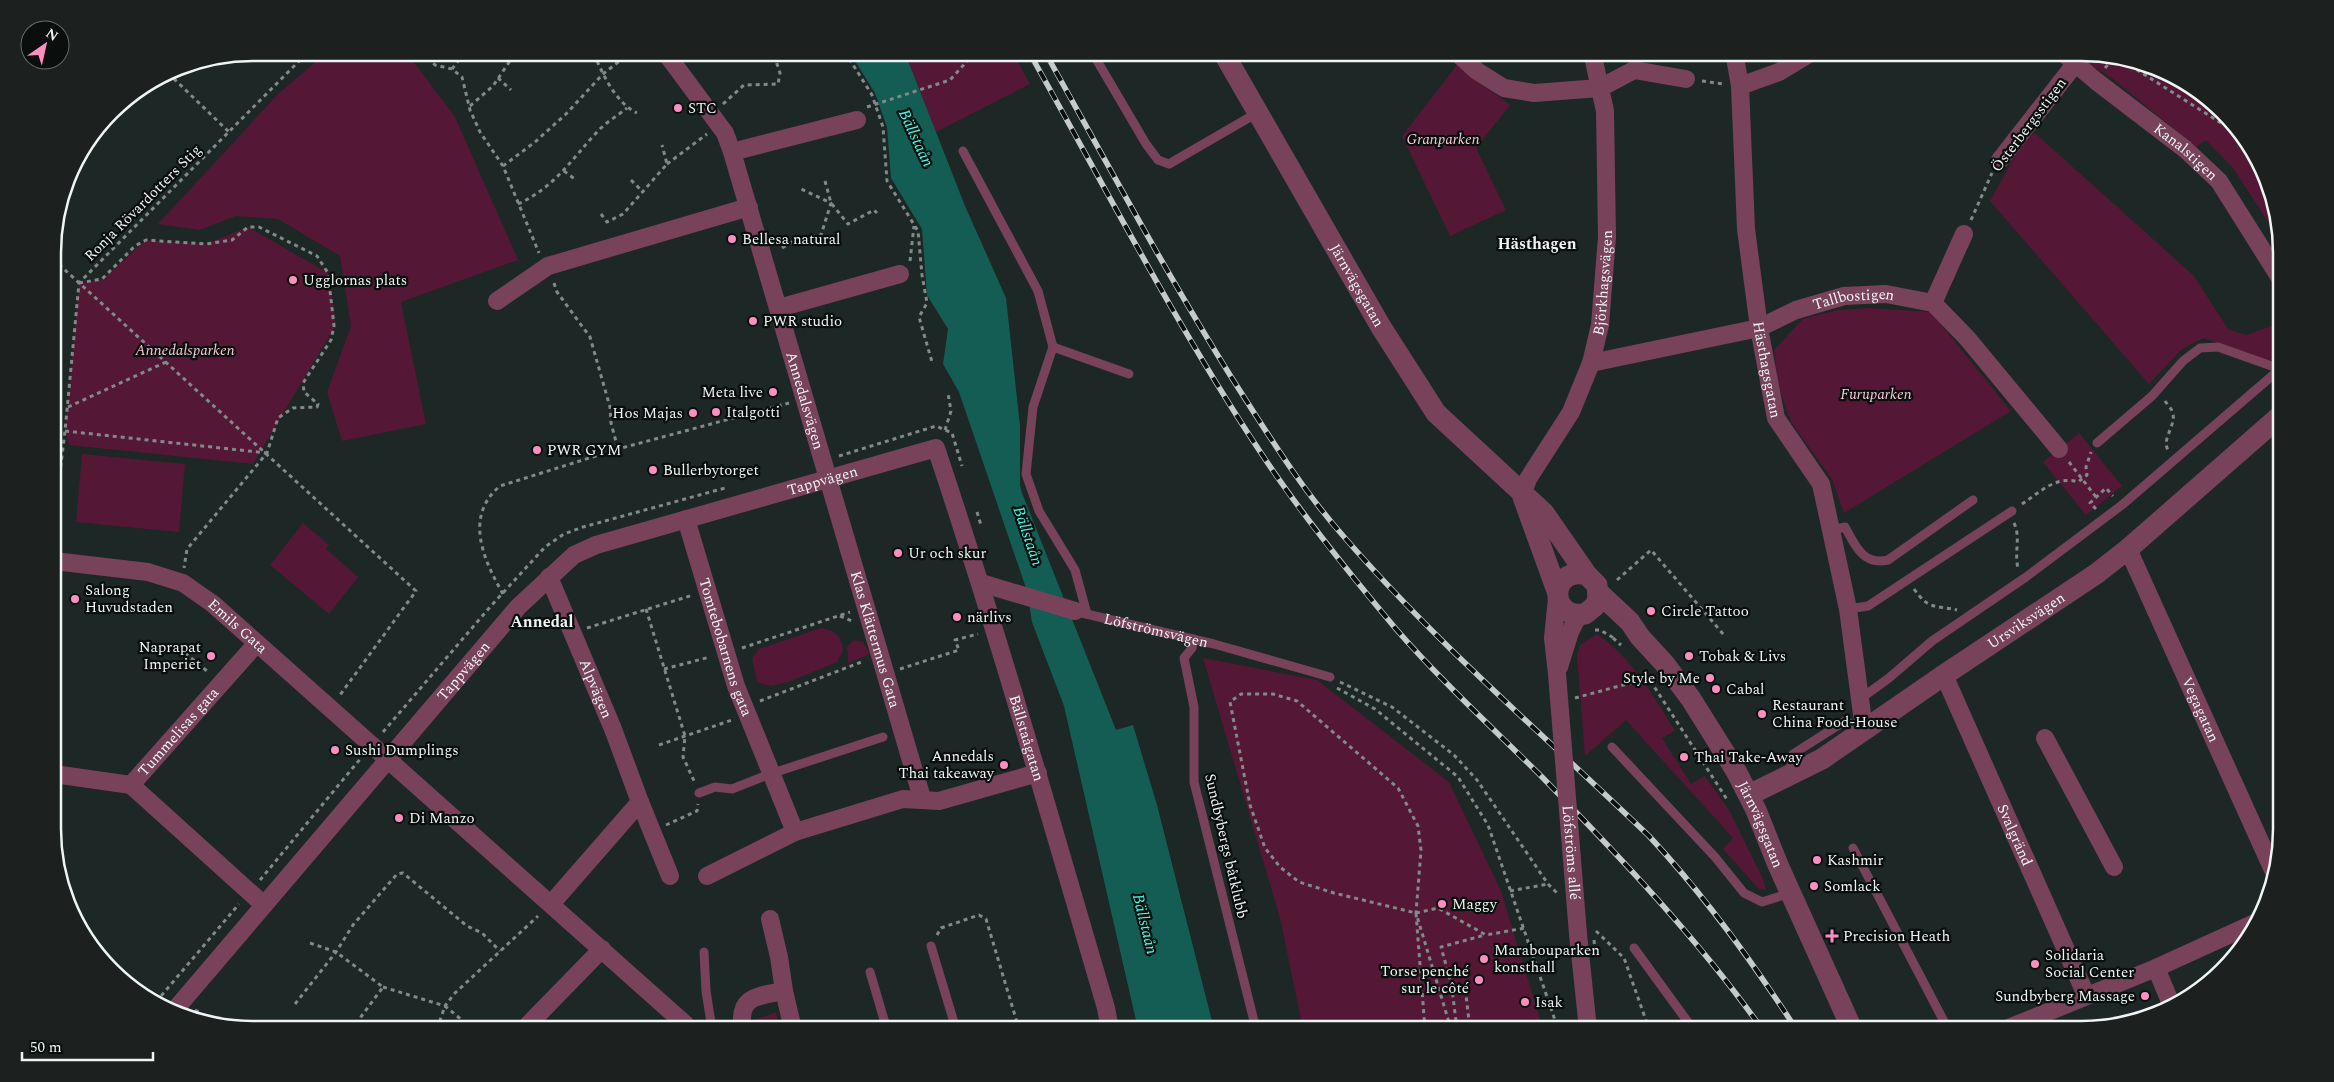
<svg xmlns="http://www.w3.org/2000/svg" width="2334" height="1082" font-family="Spectral,serif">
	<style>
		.green { fill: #551736 }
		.water { fill: #145d55 }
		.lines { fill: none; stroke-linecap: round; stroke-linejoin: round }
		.path { stroke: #818a89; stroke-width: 3; stroke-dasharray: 4 4; stroke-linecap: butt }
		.service { stroke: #78425a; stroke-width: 9 }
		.minor { stroke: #78425a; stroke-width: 18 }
		.tertiary { stroke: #78425a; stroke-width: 21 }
		.rail-casing { stroke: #c4cbca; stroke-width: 5.5 }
		.rail { stroke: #0a0f0e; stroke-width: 4; stroke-dasharray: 11; stroke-linecap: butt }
		.path-bridge { stroke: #818a89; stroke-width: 3; stroke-dasharray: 4 4; stroke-linecap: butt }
		.minor-bridge { stroke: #78425a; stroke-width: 18 }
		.poi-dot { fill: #fd8ec0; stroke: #0a0f0e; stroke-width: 2 }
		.labels { text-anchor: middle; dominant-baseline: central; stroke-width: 4.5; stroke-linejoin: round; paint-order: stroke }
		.poi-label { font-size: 15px; fill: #eef5f4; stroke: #0a0f0e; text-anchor: start }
		.street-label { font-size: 15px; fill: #eef5f4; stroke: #0a0f0e }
		.park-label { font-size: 15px; font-style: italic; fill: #f7c7da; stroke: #0a0f0e }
		.water-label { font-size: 16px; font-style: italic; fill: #44feea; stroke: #0a0f0e }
		.neighbourhood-label { font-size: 16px; font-weight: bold; fill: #eef5f4; stroke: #0a0f0e }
		.rim { fill: none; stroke: #eef5f4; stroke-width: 2.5 }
	</style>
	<rect width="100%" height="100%" fill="#1d2726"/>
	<g class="green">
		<polygon points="326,53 407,53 455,117 518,260 401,302 426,424 342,441 327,392 351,326 340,256 278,219 236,216 200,230 158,224 279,93"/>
		<polygon points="905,53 1013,53 1030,84 936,132"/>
		<path d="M2071,53H2081C2101,57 2142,61 2159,69C2223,97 2280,168 2280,240L2233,168L2206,140L2196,147L2112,78Z"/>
		<polygon points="1457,65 1510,105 1476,148 1506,210 1450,236 1402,136"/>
		<polygon points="2035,133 2194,276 2228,329 2246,335 2280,323 2280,353 2270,362 2203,338 2182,349 2149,384 1990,201 2022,143"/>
		<polygon points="248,227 328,273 336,325 253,464 69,445 65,431 79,283 103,279 146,240 206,244"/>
		<polygon points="1869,308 1931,312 2011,411 1844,513 1832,479 1791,422 1778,385 1774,350 1803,319 1838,310"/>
		<polygon points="2079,433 2122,486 2086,515 2043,462"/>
		<polygon points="82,454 185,464 179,532 76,522"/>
		<polygon points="303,523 329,545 326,549 358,577 329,614 270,565"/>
		<path d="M821,628C837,631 841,636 843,651L837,662L791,681L771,686L757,682L752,658L759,649Z"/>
		<path d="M1597,634C1632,658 1653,695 1675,731L1662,738L1691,784L1705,776L1729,810L1763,879L1766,890L1759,889L1723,849L1733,838L1626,720L1585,756L1577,656L1580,645Z"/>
		<polygon points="854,640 863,642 870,654 848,663 847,647"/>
		<polygon points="1203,658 1317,680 1449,782 1501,891 1543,1029 1303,1029 1280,918"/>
		<polygon points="776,1012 779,1029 751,1029 750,1022"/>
	</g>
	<polygon class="water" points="850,53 905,53 965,206 1006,298 1020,426 1020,485 1022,493 1116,730 1133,725 1157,805 1214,1029 1138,1029 1064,706 1032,622 1027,591 959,392 943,364 948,329 927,295 922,229 891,178 887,127 875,93"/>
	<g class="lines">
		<g class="path">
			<polyline points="422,52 435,65 452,69 462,77 470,110 480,132 503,166 539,253"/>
			<polyline points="795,52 803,59 812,52"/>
			<polyline points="845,52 872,95 883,127 887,181 918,231 922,275 927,303 919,317 932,362"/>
			<path d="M594,54C603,75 616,103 637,113"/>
			<polyline points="2123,61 2221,123 2241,133"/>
			<polyline points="2105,68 2113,59"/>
			<polyline points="452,69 465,52"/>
			<polyline points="168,73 230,133"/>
			<polyline points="498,78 511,90"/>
			<polyline points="1702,81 1723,84"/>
			<polyline points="723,104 744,85 778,84 780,73 773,52"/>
			<polyline points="470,106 493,86 516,52"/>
			<polyline points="867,107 950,80 969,59 969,52"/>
			<polyline points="2240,132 2255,157"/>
			<polyline points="667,164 707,134"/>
			<polyline points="503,166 535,142 566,114 603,74 631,52"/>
			<polyline points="564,171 576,180"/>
			<polyline points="631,180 643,192"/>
			<polyline points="825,181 831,203 848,224 874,210 877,213"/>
			<path d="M518,204C555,187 571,160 597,132C605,123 617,116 627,108"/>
			<polyline points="601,214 607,222 623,214 667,164 662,145"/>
			<polyline points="1971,220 1992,173"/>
			<polyline points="782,248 799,238 821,235 831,203 799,188"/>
			<polyline points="53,259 416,591 340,695"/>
			<polyline points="910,261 914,226"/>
			<polyline points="79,283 102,279 135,246 146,240 206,244 232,240 248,227 259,227 317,256 328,273 334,326 331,340 303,383 304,392 318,404 317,407 293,408 278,418 267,453 187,549 184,568"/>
			<polyline points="554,283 557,292 590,337 610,407 611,423 618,449"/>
			<path d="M2165,401C2167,404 2171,408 2172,411C2178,424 2161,438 2168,450"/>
			<polyline points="68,407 166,362"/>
			<polyline points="945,430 951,411 948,393"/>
			<polyline points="65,431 267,453"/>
			<polyline points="839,456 936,426 952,433 962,466"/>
			<polyline points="2069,462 2096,497"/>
			<path d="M2022,504C2039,493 2056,475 2078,482L2087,475L2086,467L2091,452"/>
			<polyline points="2096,509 2090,503 2106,488 2113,496"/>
			<polyline points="977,512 981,525"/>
			<polyline points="54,523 65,431 79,283 308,52"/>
			<path d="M2014,523C2021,537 2014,553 2018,568"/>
			<polyline points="1617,580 1651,550 1724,635"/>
			<path d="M1914,589C1929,610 1934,605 1957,610"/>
			<path d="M503,594C483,559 464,516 500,486L618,449L789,403"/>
			<polyline points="646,609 685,736 683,757 695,783"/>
			<polyline points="840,616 852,621"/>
			<polyline points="587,628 693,595"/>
			<polyline points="1595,630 1600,630 1614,638"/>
			<polyline points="1613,638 1621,645"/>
			<polyline points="742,648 850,612"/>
			<polyline points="185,653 207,671"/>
			<polyline points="664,669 710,657"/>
			<polyline points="900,669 959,650 955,640 978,634"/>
			<polyline points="1646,674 1728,801"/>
			<polyline points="1340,682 1392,707 1454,755 1477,780 1548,884 1557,893"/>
			<polyline points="1337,688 1375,709 1458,777 1488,825 1557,1026 1560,1029"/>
			<polyline points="1575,698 1649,678"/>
			<polyline points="760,701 864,661"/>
			<polyline points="383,732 490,607 545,547 564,534 583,527 725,488"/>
			<polyline points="659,745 732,720"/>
			<polyline points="666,825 697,811 698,804"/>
			<polyline points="260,880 361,758"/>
			<polyline points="1510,891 1548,884"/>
			<polyline points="1416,913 1438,908 1486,935 1525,928"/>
			<polyline points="1596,931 1624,958 1649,1029"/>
			<polyline points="937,935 941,928 979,915 986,919 1019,1029"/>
			<polyline points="310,943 336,952 383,987 352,1029"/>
			<polyline points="1455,984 1451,983 1441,947 1485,935"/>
			<polyline points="383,987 445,1006 454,994 538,916"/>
			<polyline points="156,1002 239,904"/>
			<polyline points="295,1004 336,952 353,925 397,874 403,873 467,926 482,933 500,951"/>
			<polyline points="195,1010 217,1022"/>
			<polyline points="437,1029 445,1006 463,1021"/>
			<polyline points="1425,1029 1416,913 1334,893 1299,882 1280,867 1265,848 1250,805 1230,702 1241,694 1273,694 1297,701 1398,788 1418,826 1421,850 1416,913 1451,1029"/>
			<polyline points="1457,1029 1452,989 1465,987 1470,1029"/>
		</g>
		<g class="service">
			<polyline points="1092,52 1146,144 1158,160 1169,164 1257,113"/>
			<polyline points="963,151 1038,291 1053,347 1033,407 1026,474 1039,511 1075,570 1087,614"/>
			<polyline points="1053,347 1129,374"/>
			<polyline points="2097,443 2152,396 2183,361 2200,348 2218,347 2280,369"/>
			<path d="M1831,530L1845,527C1855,545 1863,566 1888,560L1973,500"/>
			<polyline points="1848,609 1868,606 2012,511"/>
			<path id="s1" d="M1082,613L1214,644L1330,677"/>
			<polyline points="1194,639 1192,648 1184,658 1194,707 1194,782 1256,1029"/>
			<polyline points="1860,699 1889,678 1932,641 2026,577 2122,505 2280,369"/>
			<polyline points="1612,747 1715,857 1744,893 1762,902 1790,893"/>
			<polyline points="1789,774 1793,754 1845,721 1863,729"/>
			<polyline points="699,793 715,787 732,789 770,774 883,737"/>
			<polyline points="1853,848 1948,1029"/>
			<polyline points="931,946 956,1029"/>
			<polyline points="1634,948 1693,1029"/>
			<polyline points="704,952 706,991 712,1029"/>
			<polyline points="870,972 885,1023 881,1029"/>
		</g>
		<g class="minor">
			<path id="s2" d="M665,52L725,133L732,152L922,798"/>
			<polyline points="1456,52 1477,71 1504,88 1534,93 1600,88 1634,70 1686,79"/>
			<path id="s3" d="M1734,52L1740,86L1746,229L1759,328L1776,418L1821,484L1848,609L1864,729"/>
			<path id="s4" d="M2062,52L2096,81L2185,149L2219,181L2280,278"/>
			<polyline points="1740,86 1779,72 1812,52"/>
			<polyline points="732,152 857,120"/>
			<polyline points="2000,160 2075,64"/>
			<polyline points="497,301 548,266 749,207"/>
			<polyline points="1933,303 1964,234"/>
			<polyline points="779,308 900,274"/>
			<path id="s5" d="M1591,363L1759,328L1796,310L1844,296L1886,294L1933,303L1967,338L2059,449"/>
			<path id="s6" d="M1522,495L1528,479L1571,412L1591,363L1600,325L1607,237L1605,111L1592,52"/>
			<path id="s7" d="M686,519L736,686L795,832L903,799L939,801L1038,773"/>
			<path id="s8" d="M2128,549L2273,870"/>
			<path id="s9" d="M54,561L148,572L183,583L213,604L685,1024L687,1029"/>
			<path id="s10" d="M549,577L613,729L640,802L551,904"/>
			<polyline points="981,583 1075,611"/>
			<polyline points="1559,667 1570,632 1579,614"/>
			<polyline points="1557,674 1553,638 1557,598"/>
			<path id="s11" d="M1944,675L2086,995"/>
			<polyline points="2045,738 2114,867"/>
			<path id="s12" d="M54,774L131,785L257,643"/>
			<polyline points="131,785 264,905"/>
			<polyline points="640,802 670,876"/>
			<polyline points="707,876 795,832"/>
			<polyline points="770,919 779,957 784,991"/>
			<polyline points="1578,934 1588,1029"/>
			<polyline points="2156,968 2172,1006"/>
			<path id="s13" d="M173,1012L518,607L574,555L596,545L936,448C998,633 1051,821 1106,1008L1110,1029"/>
			<polyline points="524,1029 602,949"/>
			<path d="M743,1029C737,996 758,996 784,991L793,1029"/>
			<polyline points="2006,1029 2156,968 2257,922"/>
		</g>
		<g class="tertiary">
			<path id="s14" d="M1223,52L1381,327L1436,413L1544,513L1587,575L1597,585L1598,599L1595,606L1585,614C1546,619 1551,565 1587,575"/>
			<polyline points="1523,497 1557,591"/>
			<path id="s15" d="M1598,592L1630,622L1640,637L1664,663L1691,699L1736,771L1756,810L1778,865L1852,1029"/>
			<path id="s16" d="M1749,795L1822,759L1944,675L2096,574L2128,549L2280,416"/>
		</g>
		<g class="rail-casing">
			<g id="rail">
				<path d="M1029,52C1105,187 1176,325 1261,453C1301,514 1349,573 1396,629C1442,682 1494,729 1543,778C1619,856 1699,940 1762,1029"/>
				<path d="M1045,52C1107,163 1167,275 1235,383C1269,436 1303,491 1345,538C1438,645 1547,738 1649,836C1705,896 1752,961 1796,1029"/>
			</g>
		</g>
		<use href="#rail" class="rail"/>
		<polyline class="path-bridge" points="1594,940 1595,950"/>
		<path class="minor-bridge" id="s17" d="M1557,674L1578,934"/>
	</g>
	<g class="poi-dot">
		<circle cx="678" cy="108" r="5"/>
		<circle cx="732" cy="239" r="5"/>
		<circle cx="293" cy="280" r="5"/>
		<circle cx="753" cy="321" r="5"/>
		<circle cx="773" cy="392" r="5"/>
		<circle cx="716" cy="412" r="5"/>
		<circle cx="693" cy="413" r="5"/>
		<circle cx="537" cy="450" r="5"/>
		<circle cx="653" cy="470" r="5"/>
		<circle cx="898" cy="553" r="5"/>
		<circle cx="75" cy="599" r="5"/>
		<circle cx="1651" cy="611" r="5"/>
		<circle cx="957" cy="617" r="5"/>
		<circle cx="211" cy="656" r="5"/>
		<circle cx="1689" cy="656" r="5"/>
		<circle cx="1710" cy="678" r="5"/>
		<circle cx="1716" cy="689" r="5"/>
		<circle cx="1762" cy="714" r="5"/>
		<circle cx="335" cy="750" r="5"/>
		<circle cx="1684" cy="757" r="5"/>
		<circle cx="1004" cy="765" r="5"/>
		<circle cx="399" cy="818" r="5"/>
		<circle cx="1817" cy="860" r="5"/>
		<circle cx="1814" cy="886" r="5"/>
		<circle cx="1442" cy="904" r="5"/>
		<path d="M1829.5 928.5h5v5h5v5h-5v5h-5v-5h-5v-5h5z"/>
		<circle cx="1484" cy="959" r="5"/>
		<circle cx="2035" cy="964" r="5"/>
		<circle cx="1479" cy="980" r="5"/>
		<circle cx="2145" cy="996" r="5"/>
		<circle cx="1525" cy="1002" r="5"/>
	</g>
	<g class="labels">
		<g class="poi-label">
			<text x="688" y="108">STC</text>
			<text x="742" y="239">Bellesa natural</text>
			<text x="303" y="280">Ugglornas plats</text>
			<text x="763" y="321">PWR studio</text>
			<text x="763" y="392" text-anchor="end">Meta live</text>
			<text x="726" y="412">Italgotti</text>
			<text x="683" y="413" text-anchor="end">Hos Majas</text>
			<text x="547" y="450">PWR GYM</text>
			<text x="663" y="470">Bullerbytorget</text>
			<text x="908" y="553">Ur och skur</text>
			<text x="85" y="590">Salong<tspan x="85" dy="17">Huvudstaden</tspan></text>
			<text x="1661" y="611">Circle Tattoo</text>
			<text x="967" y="617">närlivs</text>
			<text x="201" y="647" text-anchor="end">Naprapat<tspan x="201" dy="17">Imperiet</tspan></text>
			<text x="1699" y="656">Tobak &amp; Livs</text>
			<text x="1700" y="678" text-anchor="end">Style by Me</text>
			<text x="1726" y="689">Cabal</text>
			<text x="1772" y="705">Restaurant<tspan x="1772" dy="17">China Food-House</tspan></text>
			<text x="345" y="750">Sushi Dumplings</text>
			<text x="994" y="756" text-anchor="end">Annedals<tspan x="994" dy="17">Thai takeaway</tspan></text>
			<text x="1694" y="757">Thai Take-Away</text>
			<text x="409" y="818">Di Manzo</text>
			<text x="1827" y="860">Kashmir</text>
			<text x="1824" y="886">Somlack</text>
			<text x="1452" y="904">Maggy</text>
			<text x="1843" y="936">Precision Heath</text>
			<text x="1494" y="950">Marabouparken<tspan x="1494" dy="17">konsthall</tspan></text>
			<text x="2045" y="955">Solidaria<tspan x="2045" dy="17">Social Center</tspan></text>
			<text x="1469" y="971" text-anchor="end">Torse penché<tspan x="1469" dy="17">sur le côté</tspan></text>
			<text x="2135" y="996" text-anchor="end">Sundbyberg Massage</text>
			<text x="1535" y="1002">Isak</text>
		</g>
		<g class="street-label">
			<text transform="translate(2029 125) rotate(-53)">Österbergsstigen</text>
			<text stroke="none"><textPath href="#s4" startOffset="159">Kanalstigen</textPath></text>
			<text transform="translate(143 203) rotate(-45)">Ronja Rövardotters Stig</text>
			<text stroke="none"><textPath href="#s6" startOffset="231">Björkhagsvägen</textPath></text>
			<text stroke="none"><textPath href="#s14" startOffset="269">Järnvägsgatan</textPath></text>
			<text stroke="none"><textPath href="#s5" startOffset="272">Tallbostigen</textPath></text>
			<text stroke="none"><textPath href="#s3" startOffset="320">Hästhagsgatan</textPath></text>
			<text stroke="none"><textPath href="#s2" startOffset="380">Annedalsvägen</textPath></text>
			<text stroke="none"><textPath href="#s13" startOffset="868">Tappvägen</textPath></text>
			<text stroke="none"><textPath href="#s16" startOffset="328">Ursviksvägen</textPath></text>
			<text stroke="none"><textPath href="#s9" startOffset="201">Emils Gata</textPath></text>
			<text stroke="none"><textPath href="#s1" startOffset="76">Löfströmsvägen</textPath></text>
			<text stroke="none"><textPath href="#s2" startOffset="629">Klas Klättermus Gata</textPath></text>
			<text stroke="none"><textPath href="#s7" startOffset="134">Tomtebobarnens gata</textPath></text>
			<text stroke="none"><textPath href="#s13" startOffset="448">Tappvägen</textPath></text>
			<text stroke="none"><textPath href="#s10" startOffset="121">Alpvägen</textPath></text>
			<text stroke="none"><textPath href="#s8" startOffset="176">Vegagatan</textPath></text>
			<text stroke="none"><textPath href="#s12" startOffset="149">Tummelisas gata</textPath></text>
			<text stroke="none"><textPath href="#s13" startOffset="1290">Bällstaågatan</textPath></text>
			<text stroke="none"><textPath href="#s15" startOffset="286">Järnvägsgatan</textPath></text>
			<text stroke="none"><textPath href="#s11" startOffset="175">Svalgränd</textPath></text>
			<text transform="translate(1226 846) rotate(77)">Sundbybergs båtklubb</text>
			<text stroke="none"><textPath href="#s17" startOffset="179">Löfströms allé</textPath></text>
		</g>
		<g class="park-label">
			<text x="1443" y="139">Granparken</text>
			<text x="185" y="350">Annedalsparken</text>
			<text x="1876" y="394">Furuparken</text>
		</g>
		<g class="water-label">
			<text transform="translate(916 138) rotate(65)">Bällstaån</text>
			<text transform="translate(1028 536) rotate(71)">Bällstaån</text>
			<text transform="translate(1145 924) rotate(76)">Bällstaån</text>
		</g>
		<g class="neighbourhood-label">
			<text x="1537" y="244">Hästhagen</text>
			<text x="542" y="622">Annedal</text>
		</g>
	</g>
	<path d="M0 0H2334V1082H0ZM253 61H2081A192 192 0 0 1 2273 253V829A192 192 0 0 1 2081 1021H253A192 192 0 0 1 61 829V253A192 192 0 0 1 253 61Z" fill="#1c2120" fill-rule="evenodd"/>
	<path class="rim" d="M253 61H2081A192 192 0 0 1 2273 253V829A192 192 0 0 1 2081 1021H253A192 192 0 0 1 61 829V253A192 192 0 0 1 253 61Z"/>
	<g transform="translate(45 45) rotate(34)"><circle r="24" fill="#0a0f0e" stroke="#656b6a"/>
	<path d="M0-4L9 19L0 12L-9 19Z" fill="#fd8ec0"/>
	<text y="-8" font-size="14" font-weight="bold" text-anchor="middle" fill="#eef5f4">N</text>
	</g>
	<path d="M22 1052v8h131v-8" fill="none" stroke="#eef5f4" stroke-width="2.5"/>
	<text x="30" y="1052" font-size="15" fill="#eef5f4" stroke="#0a0f0e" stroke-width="4" paint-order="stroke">50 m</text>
</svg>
